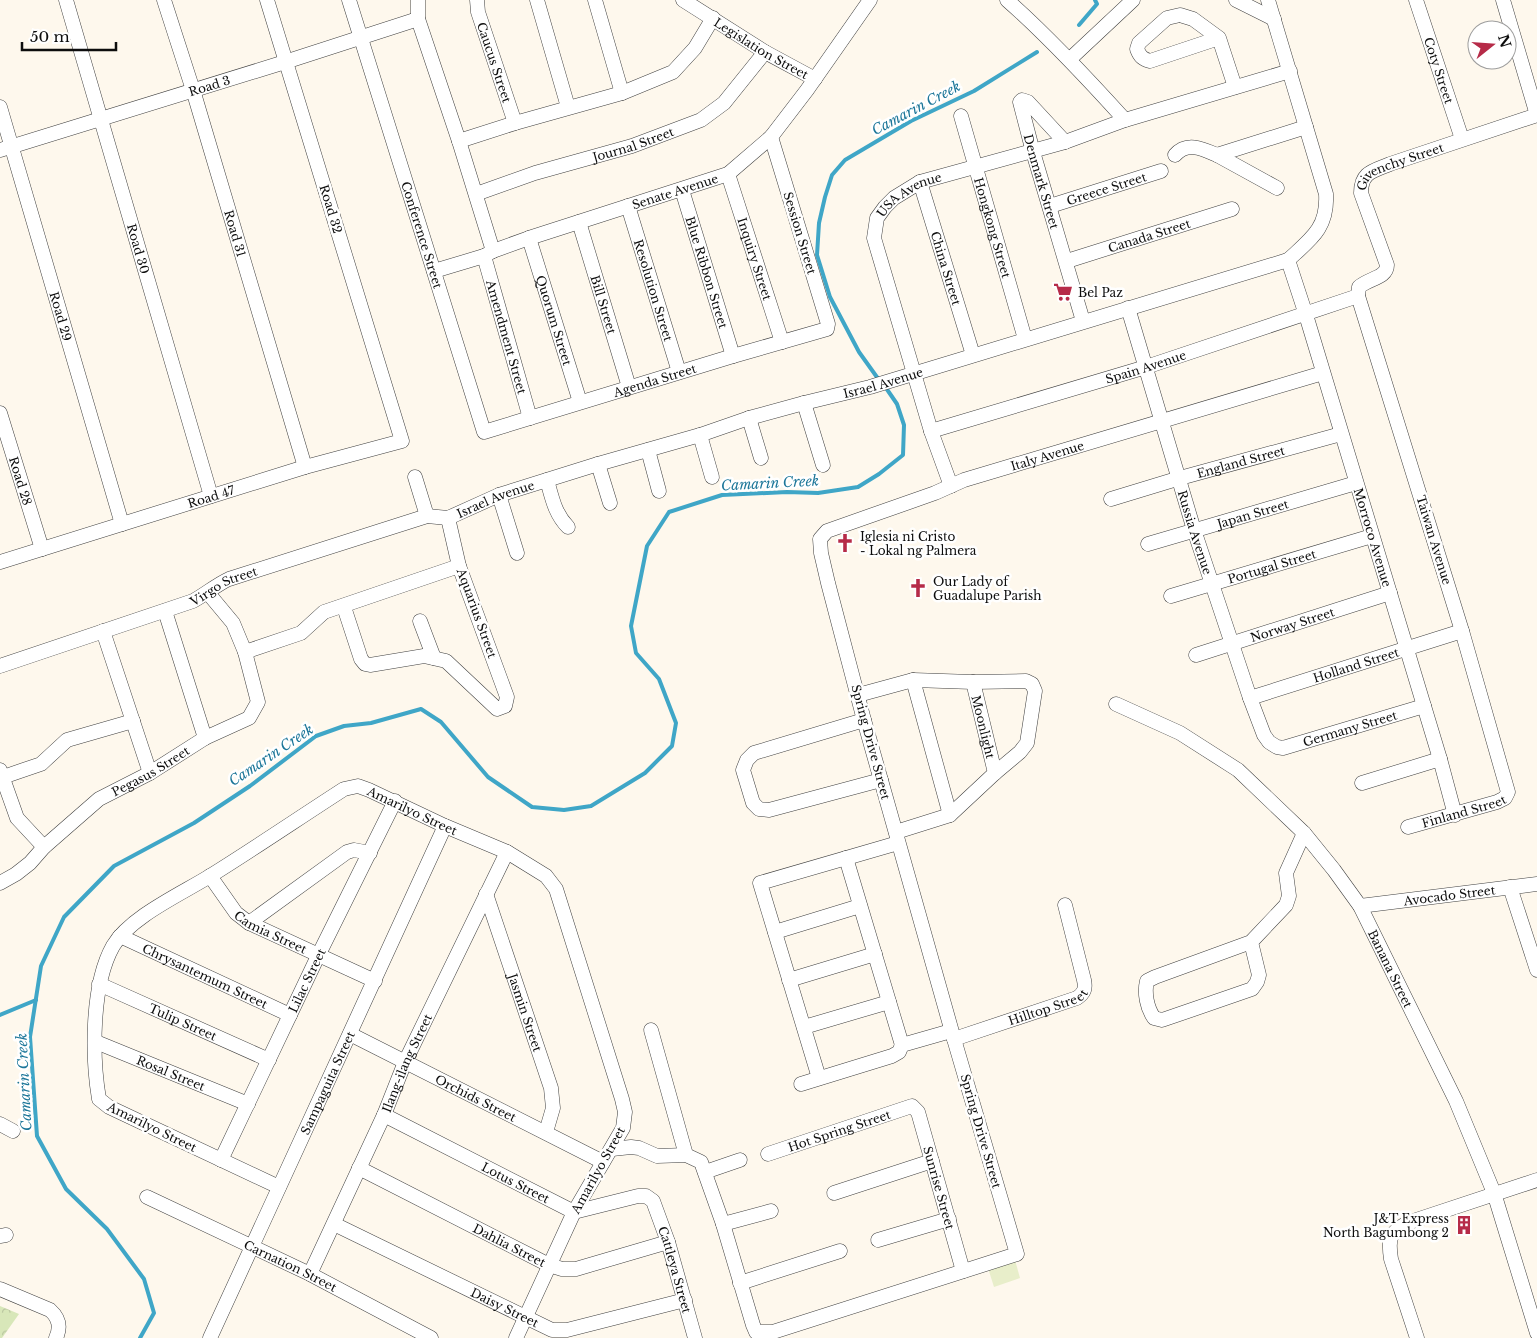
<svg xmlns="http://www.w3.org/2000/svg" width="1537" height="1338" font-family="'Libre Baskerville',serif">
	<style>
		.park { fill: url(#park-crowns) }
		.pitch { fill: #e8eeca }
		.lines { fill: none; stroke-linecap: round; stroke-linejoin: round }
		.stream { stroke: #3fa6c7; stroke-width: 4 }
		.minor-casing { stroke: #404040; stroke-width: 15 }
		.minor { stroke: #fff; stroke-width: 14 }
		.labels { text-anchor: middle; dominant-baseline: central; stroke-width: 5; stroke-linejoin: round; paint-order: stroke }
		.street-label { font-size: 12px; fill: #0d0d0d; stroke: #fff }
		.poi-label { font-size: 12px; fill: #0d0d0d; stroke: #fff; text-anchor: start }
		.water-label { font-size: 14px; font-style: italic; fill: #1c7699; stroke: #fff }
	</style>
	<defs>
		<pattern id="park-crowns" width="20" height="18" patternUnits="userSpaceOnUse" patternTransform="scale(1.25)"><rect width="20" height="18" fill="#d8e7b9"/><path d="M2 6a3 3 0 1 1 6 0M12 15a3 3 0 1 1 6 0" fill="none" stroke="#b8c59e"/></pattern>
	</defs>
	<rect width="100%" height="100%" fill="#fef8ed"/>
	<polygon class="park" points="0,1306 19,1314 2,1338 0,1338"/>
	<polygon class="pitch" points="1015,1260 1020,1278 994,1287 988,1268"/>
	<g class="lines">
		<g class="stream">
			<polyline points="1079,25 1097,4 1095,0"/>
			<polyline points="879,380 859,352 830,297 817,255 819,223 825,197 832,175 845,160 911,121 974,91 1037,52"/>
			<polyline points="0,1015 36,1000"/>
			<polyline points="140,1338 154,1313 144,1279 107,1229 66,1189 37,1136 30,1037 41,966 64,917 114,866 194,823 250,786 316,736 344,726 371,723 421,709 441,722 488,777 532,807 564,810 591,806 645,773 672,746 676,723 659,679 636,653 631,626 647,546 669,512 722,495 787,492 818,493 858,487 879,474 903,455 904,425 897,404 884,385"/>
		</g>
		<g class="minor-casing">
			<g id="minor">
				<path id="s1" d="M66,0L211,496"/>
				<path id="s2" d="M164,0L193,90L305,467"/>
				<path id="s3" d="M349,0L484,432L733,356L827,329L828,324L771,137"/>
				<polyline points="418,0 418,19 459,141 493,251"/>
				<path id="s4" d="M477,0L478,12L515,123"/>
				<polyline points="537,0 568,107"/>
				<polyline points="595,0 622,93"/>
				<path id="s5" d="M683,0L765,52L815,79"/>
				<path d="M1007,0C1049,37 1087,78 1125,120"/>
				<polyline points="1236,0 1274,19"/>
				<path id="s6" d="M1416,0L1462,139"/>
				<polyline points="1503,0 1537,115"/>
				<path d="M1219,38L1150,61C1143,59 1140,57 1137,49L1139,43L1167,18L1180,15L1193,19L1219,38L1235,87"/>
				<polyline points="1070,59 1133,0"/>
				<path id="s7" d="M0,107L122,524"/>
				<path id="s8" d="M961,116L1025,339"/>
				<polyline points="459,141 515,123 622,93 673,72 695,48 713,18"/>
				<path id="s9" d="M1065,142L1028,102L1022,100L1020,102L1033,152L1083,321"/>
				<path id="s10" d="M0,150L285,62L418,19"/>
				<path d="M1175,155C1187,141 1203,149 1217,155"/>
				<path id="s11" d="M728,174L782,342"/>
				<path id="s12" d="M920,182L973,355"/>
				<polyline points="1277,188 1217,155 1306,127"/>
				<path id="s13" d="M682,190L733,356"/>
				<path id="s14" d="M476,194L535,173L632,146L701,120L724,103L765,52"/>
				<path id="s15" d="M628,206L679,372"/>
				<path id="s16" d="M1050,206L1161,171"/>
				<path id="s17" d="M579,222L629,387"/>
				<path id="s18" d="M529,238L580,402"/>
				<path id="s19" d="M484,256L530,418"/>
				<path id="s20" d="M1288,260L1306,315L1440,759L1455,815"/>
				<path id="s21" d="M1067,261L1232,209"/>
				<path id="s22" d="M434,271L484,256L493,251L529,238L728,174L771,137L807,90L870,0"/>
				<path id="s23" d="M1128,308L1194,530L1250,698L1264,735L1269,742L1277,747L1283,748L1424,706"/>
				<polyline points="804,403 823,465"/>
				<path id="s24" d="M0,413L42,549"/>
				<polyline points="749,418 761,458"/>
				<path id="s25" d="M931,431L1146,367L1358,296"/>
				<polyline points="700,435 712,477"/>
				<polyline points="648,450 659,491"/>
				<polyline points="598,464 610,503"/>
				<polyline points="415,477 427,516"/>
				<path d="M547,480C552,498 555,514 568,527"/>
				<path id="s26" d="M951,486L931,431L874,238L877,218L885,207L894,198L920,182L1065,142L1125,120L1290,71"/>
				<polyline points="499,495 517,553"/>
				<path id="s27" d="M1111,499L1180,478L1341,434"/>
				<path id="s28" d="M1148,544L1356,483"/>
				<path id="s29" d="M0,562L305,467L402,441L267,0"/>
				<path id="s30" d="M1171,596L1372,536"/>
				<polyline points="344,607 361,659 365,664 370,665 424,656 446,661 497,709 505,706 507,697 459,566 448,518"/>
				<polyline points="165,611 205,738"/>
				<polyline points="420,621 434,658"/>
				<polyline points="103,631 150,773"/>
				<polyline points="245,652 301,633 324,612 459,566"/>
				<path id="s31" d="M1196,655L1390,593"/>
				<path id="s32" d="M0,666L193,601C206,594 216,585 229,579L427,516L448,518L499,495L598,464L700,435L749,418L804,403L870,387L1288,260C1311,239 1328,228 1326,194L1268,0"/>
				<polyline points="913,680 950,815"/>
				<path id="s33" d="M973,682L995,773"/>
				<polyline points="858,695 913,680 973,682 1026,681 1032,684 1035,691 1027,743 1020,752 995,773 950,815 896,832"/>
				<path id="s34" d="M1250,698L1462,631"/>
				<path id="s35" d="M1116,704L1180,733L1238,770L1304,833L1334,870L1360,906L1456,1101L1494,1193L1537,1333"/>
				<polyline points="864,720 754,753 747,760 743,770 753,803 759,809 769,810 881,780"/>
				<polyline points="0,770 17,818 44,847"/>
				<polyline points="3,777 41,764 67,740 133,721"/>
				<polyline points="1362,783 1440,759"/>
				<path id="s36" d="M1408,827L1497,802L1505,798L1508,792L1462,631L1358,296L1359,287C1369,278 1387,278 1387,265L1361,193C1361,172 1373,171 1390,164L1537,115"/>
				<polyline points="846,858 902,1045"/>
				<path id="s37" d="M210,876L236,913L249,923L375,981"/>
				<path id="s38" d="M0,883L16,874L30,863L44,847L99,799L150,773L205,738L249,718L258,702L245,652L233,623L208,593"/>
				<polyline points="1510,887 1537,970"/>
				<path id="s39" d="M486,894L551,1088L553,1108L546,1132"/>
				<path id="s40" d="M1360,906L1537,884"/>
				<polyline points="249,923 347,852 354,850 370,853"/>
				<polyline points="775,932 860,906"/>
				<path id="s41" d="M120,936L290,1015"/>
				<path d="M1251,942L1259,975L1257,982L1252,989L1162,1020L1154,1018C1147,1008 1144,993 1147,981L1155,977L1251,942L1286,905L1289,896L1286,873L1304,833"/>
				<polyline points="789,980 875,954"/>
				<path id="s42" d="M99,984L269,1060"/>
				<polyline points="804,1027 889,1002"/>
				<polyline points="651,1030 686,1155"/>
				<path id="s43" d="M350,1034L603,1162"/>
				<path id="s44" d="M954,1039L1077,998C1084,993 1086,989 1084,980L1065,905"/>
				<path id="s45" d="M96,1042L248,1104"/>
				<polyline points="819,1078 760,883 898,843"/>
				<polyline points="801,1084 892,1056 899,1052 902,1045 951,1031"/>
				<path id="s46" d="M384,1115L574,1212L638,1196H646L653,1201L668,1242L695,1338"/>
				<polyline points="0,1124 13,1131"/>
				<path id="s47" d="M612,1149L631,1147L639,1148L657,1156L686,1155L701,1162L723,1224L753,1325L756,1332H773L1017,1254L954,1039L864,720L828,583L821,553L820,539L827,531L935,493L964,480L1323,373"/>
				<path id="s48" d="M768,1154L912,1106L918,1112L963,1271"/>
				<path id="s49" d="M221,1160L318,956L395,801"/>
				<path id="s50" d="M359,1168L549,1265L562,1269H576L668,1242"/>
				<polyline points="705,1172 740,1160"/>
				<path id="s51" d="M279,1187L109,1107L99,1099C92,1057 91,985 113,946C130,917 181,894 210,876C255,848 299,818 344,789L358,786L369,790L445,826L507,852L546,876L556,889L622,1099L625,1112L623,1128L574,1212L516,1338"/>
				<polyline points="834,1193 932,1161"/>
				<path id="s52" d="M147,1197L310,1274L431,1338"/>
				<path id="s53" d="M334,1224L552,1330H567L685,1300"/>
				<polyline points="723,1224 771,1211"/>
				<polyline points="0,1236 6,1235"/>
				<polyline points="878,1240 949,1219"/>
				<path id="s54" d="M310,1274L384,1115L405,1062L507,852"/>
				<polyline points="740,1283 840,1251"/>
				<path d="M0,1289L50,1310C59,1318 61,1327 56,1338"/>
				<path id="s55" d="M210,1338L445,826"/>
				<path d="M1417,1338L1391,1259C1388,1239 1389,1233 1407,1223L1537,1180"/>
			</g>
		</g>
		<use href="#minor" class="minor"/>
	</g>
	<defs>
		<g id="supermarket-bare" transform="scale(1.5)"><path d="M-6-5.5h2.5l.6 2H6L4.5 2H-2.5L-4.4-4H-6ZM-1.5 3.2a1.3 1.3 0 1 0 .1 0ZM3 3.2a1.3 1.3 0 1 0 .1 0Z" fill="#b62b48" stroke="#fff" stroke-width="2.5" paint-order="stroke"/></g>
		<g id="church-bare" transform="scale(1.5)"><path d="M-1.2-6h2.4v3.5h3.3v2.4h-3.3V6h-2.4V-.1h-3.3v-2.4h3.3Z" fill="#b62b48" stroke="#fff" stroke-width="2.5" paint-order="stroke"/></g>
		<g id="building-bare" transform="scale(1.5)"><path d="M-4-6H4V6H1V3H-1V6H-4ZM-2.5-4.3h1.7v1.8h-1.7ZM.8-4.3h1.7v1.8H.8ZM-2.5-1h1.7V.8h-1.7ZM.8-1h1.7V.8H.8Z" fill="#b62b48" stroke="#fff" stroke-width="2.5" paint-order="stroke"/></g>
	</defs>
	<g fill-rule="evenodd">
		<use href="#supermarket-bare" x="1063" y="292"/>
		<use href="#church-bare" x="845" y="543"/>
		<use href="#church-bare" x="918" y="588"/>
		<use href="#building-bare" x="1464" y="1225"/>
	</g>
	<g class="labels">
		<g class="street-label">
			<text stroke="none"><textPath href="#s5" startOffset="92">Legislation Street</textPath></text>
			<text stroke="none"><textPath href="#s4" startOffset="65">Caucus Street</textPath></text>
			<text stroke="none"><textPath href="#s6" startOffset="74">Coty Street</textPath></text>
			<text stroke="none"><textPath href="#s10" startOffset="219">Road 3</textPath></text>
			<text stroke="none"><textPath href="#s14" startOffset="165">Journal Street</textPath></text>
			<text stroke="none"><textPath href="#s36" startOffset="801">Givenchy Street</textPath></text>
			<text stroke="none"><textPath href="#s9" startOffset="146">Denmark Street</textPath></text>
			<text stroke="none"><textPath href="#s16" startOffset="59">Greece Street</textPath></text>
			<text stroke="none"><textPath href="#s22" startOffset="254">Senate Avenue</textPath></text>
			<text stroke="none"><textPath href="#s26" startOffset="321">USA Avenue</textPath></text>
			<text transform="translate(331 209) rotate(73)">Road 32</text>
			<text stroke="none"><textPath href="#s8" startOffset="116">Hongkong Street</textPath></text>
			<text stroke="none"><textPath href="#s2" startOffset="244">Road 31</textPath></text>
			<text transform="translate(800 233) rotate(73)">Session Street</text>
			<text stroke="none"><textPath href="#s3" startOffset="246">Conference Street</textPath></text>
			<text stroke="none"><textPath href="#s21" startOffset="86">Canada Street</textPath></text>
			<text stroke="none"><textPath href="#s1" startOffset="259">Road 30</textPath></text>
			<text stroke="none"><textPath href="#s11" startOffset="89">Inquiry Street</textPath></text>
			<text stroke="none"><textPath href="#s12" startOffset="90">China Street</textPath></text>
			<text stroke="none"><textPath href="#s13" startOffset="86">Blue Ribbon Street</textPath></text>
			<text stroke="none"><textPath href="#s15" startOffset="88">Resolution Street</textPath></text>
			<text stroke="none"><textPath href="#s17" startOffset="86">Bill Street</textPath></text>
			<text stroke="none"><textPath href="#s7" startOffset="218">Road 29</textPath></text>
			<text stroke="none"><textPath href="#s18" startOffset="86">Quorum Street</textPath></text>
			<text stroke="none"><textPath href="#s19" startOffset="84">Amendment Street</textPath></text>
			<text stroke="none"><textPath href="#s25" startOffset="224">Spain Avenue</textPath></text>
			<text stroke="none"><textPath href="#s3" startOffset="631">Agenda Street</textPath></text>
			<text stroke="none"><textPath href="#s32" startOffset="931">Israel Avenue</textPath></text>
			<text stroke="none"><textPath href="#s47" startOffset="1530">Italy Avenue</textPath></text>
			<text stroke="none"><textPath href="#s27" startOffset="135">England Street</textPath></text>
			<text stroke="none"><textPath href="#s24" startOffset="71">Road 28</textPath></text>
			<text stroke="none"><textPath href="#s29" startOffset="221">Road 47</textPath></text>
			<text stroke="none"><textPath href="#s32" startOffset="526">Israel Avenue</textPath></text>
			<text stroke="none"><textPath href="#s28" startOffset="109">Japan Street</textPath></text>
			<text stroke="none"><textPath href="#s23" startOffset="234">Russia Avenue</textPath></text>
			<text stroke="none"><textPath href="#s20" startOffset="290">Morroco Avenue</textPath></text>
			<text transform="translate(1434 540) rotate(73)">Taiwan Avenue</text>
			<text stroke="none"><textPath href="#s30" startOffset="105">Portugal Street</textPath></text>
			<text stroke="none"><textPath href="#s32" startOffset="238">Virgo Street</textPath></text>
			<text transform="translate(477 613) rotate(70)">Aquarius Street</text>
			<text stroke="none"><textPath href="#s31" startOffset="101">Norway Street</textPath></text>
			<text stroke="none"><textPath href="#s34" startOffset="111">Holland Street</textPath></text>
			<text stroke="none"><textPath href="#s33" startOffset="46">Moonlight</textPath></text>
			<text stroke="none"><textPath href="#s23" startOffset="542">Germany Street</textPath></text>
			<text transform="translate(871 742) rotate(75)">Spring Drive Street</text>
			<text stroke="none"><textPath href="#s38" startOffset="189">Pegasus Street</textPath></text>
			<text stroke="none"><textPath href="#s36" startOffset="58">Finland Street</textPath></text>
			<text stroke="none"><textPath href="#s51" startOffset="711">Amarilyo Street</textPath></text>
			<text stroke="none"><textPath href="#s40" startOffset="90">Avocado Street</textPath></text>
			<text stroke="none"><textPath href="#s37" startOffset="85">Camia Street</textPath></text>
			<text stroke="none"><textPath href="#s35" startOffset="392">Banana Street</textPath></text>
			<text stroke="none"><textPath href="#s41" startOffset="94">Chrysantemum Street</textPath></text>
			<text stroke="none"><textPath href="#s49" startOffset="199">Lilac Street</textPath></text>
			<text stroke="none"><textPath href="#s44" startOffset="99">Hilltop Street</textPath></text>
			<text stroke="none"><textPath href="#s39" startOffset="125">Jasmin Street</textPath></text>
			<text stroke="none"><textPath href="#s42" startOffset="92">Tulip Street</textPath></text>
			<text stroke="none"><textPath href="#s54" startOffset="232">Ilang-ilang Street</textPath></text>
			<text stroke="none"><textPath href="#s45" startOffset="81">Rosal Street</textPath></text>
			<text stroke="none"><textPath href="#s55" startOffset="281">Sampaguita Street</textPath></text>
			<text stroke="none"><textPath href="#s43" startOffset="141">Orchids Street</textPath></text>
			<text transform="translate(152 1127) rotate(26)">Amarilyo Street</text>
			<text stroke="none"><textPath href="#s48" startOffset="75">Hot Spring Street</textPath></text>
			<text transform="translate(981 1131) rotate(74)">Spring Drive Street</text>
			<text transform="translate(598 1170) rotate(-61)">Amarilyo Street</text>
			<text stroke="none"><textPath href="#s46" startOffset="148">Lotus Street</textPath></text>
			<text stroke="none"><textPath href="#s48" startOffset="239">Sunrise Street</textPath></text>
			<text stroke="none"><textPath href="#s50" startOffset="169">Dahlia Street</textPath></text>
			<text stroke="none"><textPath href="#s52" startOffset="159">Carnation Street</textPath></text>
			<text stroke="none"><textPath href="#s46" startOffset="368">Cattleya Street</textPath></text>
			<text stroke="none"><textPath href="#s53" startOffset="190">Daisy Street</textPath></text>
		</g>
		<g class="poi-label">
			<text x="1078" y="292">Bel Paz</text>
			<text x="860" y="536">Iglesia ni Cristo<tspan x="860" dy="14">- Lokal ng Palmera</tspan></text>
			<text x="933" y="581">Our Lady of<tspan x="933" dy="14">Guadalupe Parish</tspan></text>
			<text x="1449" y="1218" text-anchor="end">J&amp;T Express<tspan x="1449" dy="14">North Bagumbong 2</tspan></text>
		</g>
		<g class="water-label">
			<text transform="translate(916 108) rotate(-28)">Camarin Creek</text>
			<text transform="translate(770 483) rotate(-3)">Camarin Creek</text>
			<text transform="translate(271 755) rotate(-34)">Camarin Creek</text>
			<text transform="translate(24 1082) rotate(-93)">Camarin Creek</text>
		</g>
	</g>
	<g transform="translate(1492 45) rotate(73)"><circle r="24" fill="#ffffff" stroke="#9e9e9e"/>
	<path d="M0-4L9 19L0 12L-9 19Z" fill="#b62b48"/>
	<text y="-8" font-size="14" font-weight="bold" text-anchor="middle" fill="#0d0d0d">N</text>
	</g>
	<path d="M22 42v8h94v-8" fill="none" stroke="#0d0d0d" stroke-width="2.5"/>
	<text x="30" y="42" font-size="15" fill="#0d0d0d" stroke="#ffffff" stroke-width="4" paint-order="stroke">50 m</text>
</svg>
